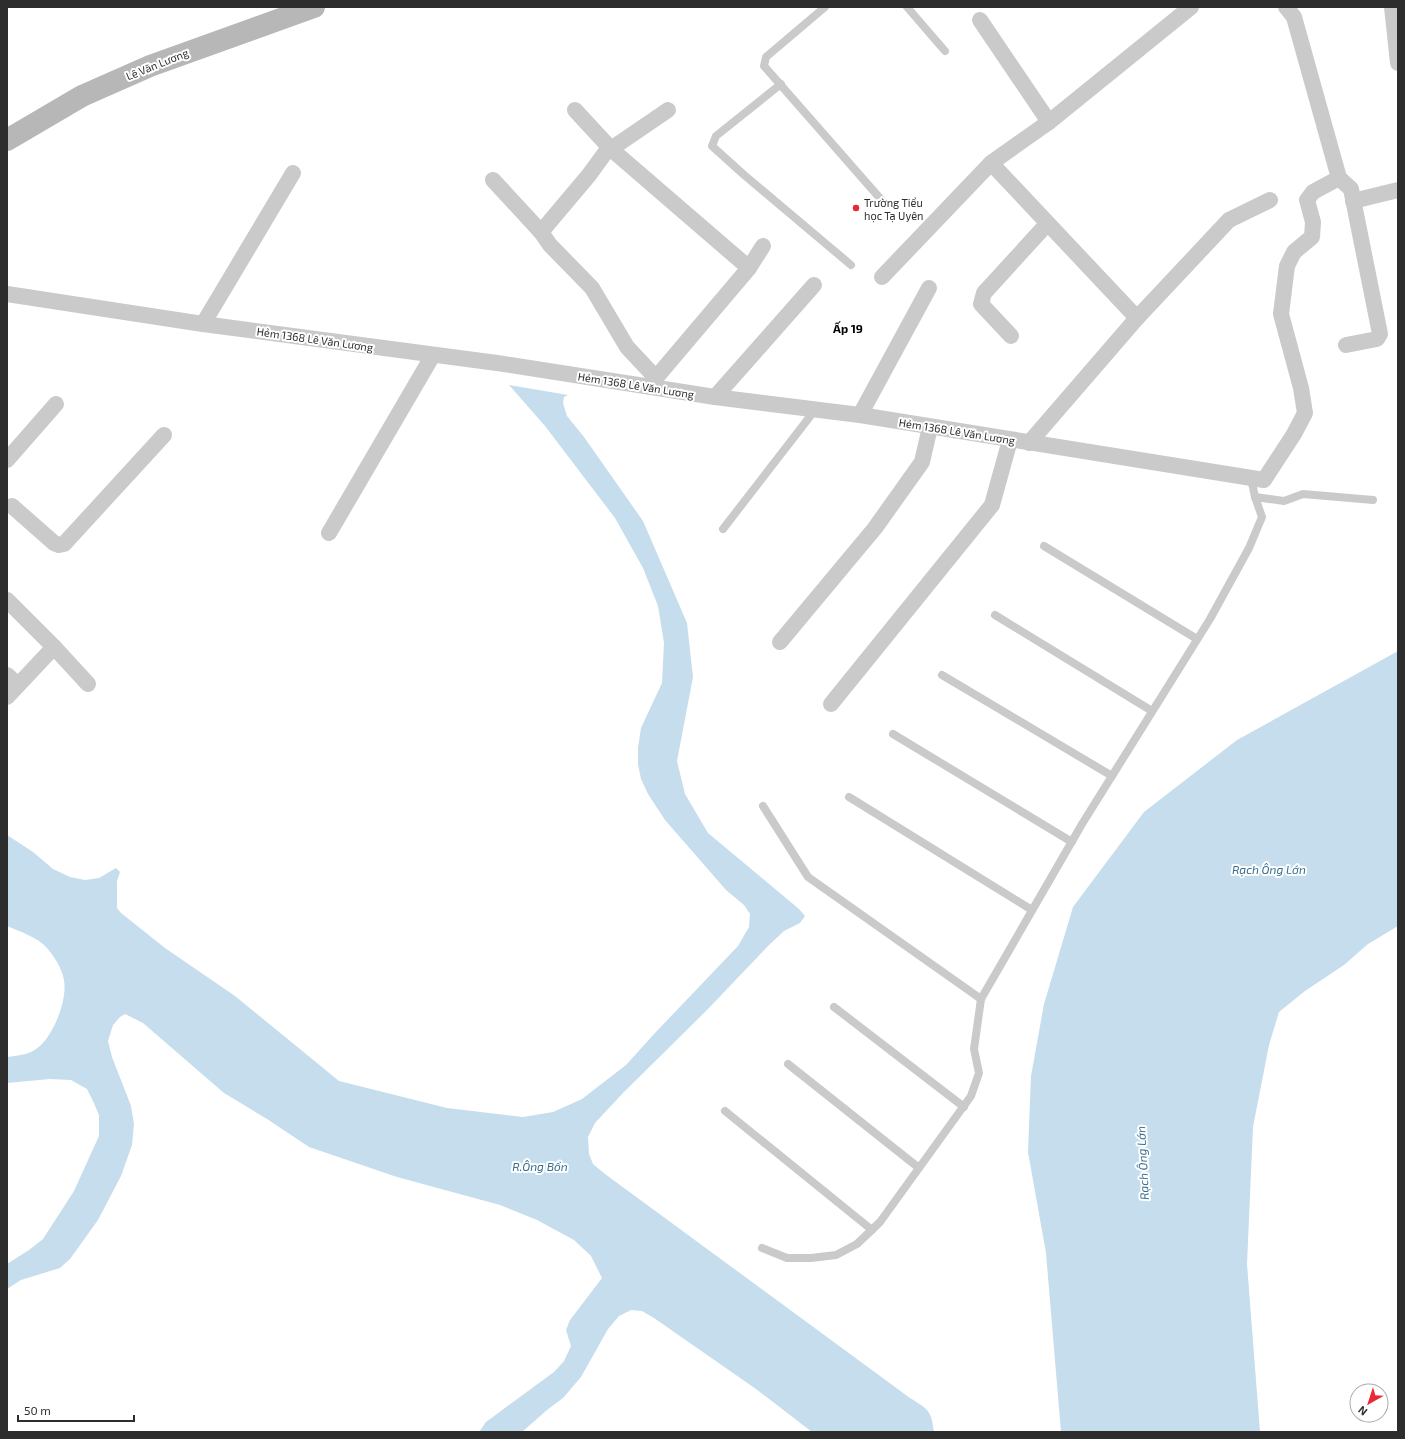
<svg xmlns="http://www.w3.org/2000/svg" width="1405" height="1439" font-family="'Exo 2',sans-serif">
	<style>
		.water { fill: #c5ddec }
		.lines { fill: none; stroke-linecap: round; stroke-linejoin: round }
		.lane { stroke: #cacaca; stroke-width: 8 }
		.street { stroke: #cacaca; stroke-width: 16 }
		.secondary { stroke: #b7b7b7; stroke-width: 22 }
		.poi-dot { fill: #ea2938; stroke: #fff; stroke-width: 1.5 }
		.labels { text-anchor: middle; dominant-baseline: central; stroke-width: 4; stroke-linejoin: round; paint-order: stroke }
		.street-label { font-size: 11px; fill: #2d2d2d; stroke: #fff }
		.poi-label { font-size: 11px; fill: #2d2d2d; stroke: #fff; text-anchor: start }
		.neighbourhood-label { font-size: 12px; font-weight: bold; fill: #000; stroke: #fff }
		.water-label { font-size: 12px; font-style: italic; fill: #396f91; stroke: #fff }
	</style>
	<rect width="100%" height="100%" fill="#fff"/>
	<g class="water">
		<path d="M509,385L568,395L564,397L563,403L567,416L584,437L643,521L687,623L693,677L677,761L685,794L708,833L799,909L805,916L800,923L784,931L768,946L707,1010L623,1093L595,1123L588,1137L589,1154L593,1164L605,1174L910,1398C929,1410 931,1410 934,1432H812L756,1389L654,1318L642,1311L631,1310L619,1316L608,1329L581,1377L563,1398L547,1410L522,1432H479L486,1422L554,1372L564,1361L571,1346L566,1330L570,1320L602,1278L591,1256L574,1240L537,1220L500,1205L397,1177L309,1147L267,1119L224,1093L143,1023L125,1014L120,1017L113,1025L108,1041L112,1057L131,1106L134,1124L132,1145L121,1176L98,1220L70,1259L60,1268L21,1280L7,1289V1264L29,1250L43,1239L74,1191L99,1136V1115L93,1101L87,1089L71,1080L50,1079L7,1083V1057C15,1056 24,1055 31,1052C51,1044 68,1001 64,980C62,969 55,957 47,948C39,938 19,931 7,926V835L33,852L53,869L70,877L85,880L99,878L116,868L120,872L117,881V908L121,913L165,948L235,996L339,1081L447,1108L523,1117L553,1112L582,1099L626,1065L655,1033L738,946L749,927L750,914L744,905L726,890L665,820L648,794L641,779L638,764V748L641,728L662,683L664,643L658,606L643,568L615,518L545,426Z"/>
		<polygon points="1398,651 1398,926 1368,944 1344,965 1305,991 1279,1012 1269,1045 1253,1127 1247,1264 1260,1432 1061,1432 1046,1253 1028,1152 1031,1076 1044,1004 1073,907 1144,812 1237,740"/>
	</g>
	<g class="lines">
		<g class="lane">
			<polyline points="825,7 766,57 764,66 885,204"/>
			<polyline points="907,7 945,51"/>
			<polyline points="781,84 716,136 712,146 743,174 851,265"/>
			<polyline points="1255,497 1284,501 1303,494 1373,500"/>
			<polyline points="723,529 815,410"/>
			<polyline points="1044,546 1197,639"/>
			<polyline points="995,615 1152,711"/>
			<polyline points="942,675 1112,776"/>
			<polyline points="893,734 1072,842"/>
			<polyline points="849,797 1032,910"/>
			<polyline points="763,806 808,877 981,999"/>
			<polyline points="834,1007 964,1107"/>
			<polyline points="788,1064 919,1168"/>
			<polyline points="725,1111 872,1230"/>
			<polyline points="762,1248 787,1258 811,1258 836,1255 857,1244 880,1222 971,1096 979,1073 974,1049 981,999 1082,824 1210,619 1249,548 1262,517 1255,497 1251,478"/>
		</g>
		<g class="street">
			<polyline points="1286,7 1294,17 1339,178 1351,189 1380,334 1377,339 1346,345"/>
			<polyline points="1392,7 1398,63"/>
			<polyline points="980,20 1049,122"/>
			<polyline points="575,110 611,149 749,268"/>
			<polyline points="991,163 1137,318"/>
			<polyline points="493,180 541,232 550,245 592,288 627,347 656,378"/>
			<polyline points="1353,201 1398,190"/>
			<polyline points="541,232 589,175 605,153 668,110"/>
			<polyline points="882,277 991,163 1049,122 1191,7"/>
			<polyline points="7,294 203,324 497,363 715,397 860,415 1264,480 1294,434 1305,413 1301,388 1281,314 1287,266 1294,252 1312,237 1313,222 1307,200 1313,192 1339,178"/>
			<polyline points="203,324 293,173"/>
			<polyline points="1011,336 981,304 984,293 1047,224"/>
			<polyline points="649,386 749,268 763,246"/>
			<polyline points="715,397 814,285"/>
			<polyline points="860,415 929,288"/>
			<polyline points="1029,443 1137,318 1229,220 1270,200"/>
			<polyline points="7,460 56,404"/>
			<polyline points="12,506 54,543 59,545 64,544 164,435"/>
			<polyline points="329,533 433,355"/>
			<polyline points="7,600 54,647"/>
			<polyline points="780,642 875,528 922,462 930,427"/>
			<polyline points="7,675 18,685"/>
			<polyline points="7,697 54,647 88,684"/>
			<polyline points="831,704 992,505 1010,440"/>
		</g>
		<polyline class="secondary" points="7,140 82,96 150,66 314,7"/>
	</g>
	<circle class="poi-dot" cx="856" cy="208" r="4"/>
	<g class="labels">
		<g class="street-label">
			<text transform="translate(157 64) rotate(-22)">Lê Văn Lương</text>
			<text transform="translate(315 339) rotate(8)">Hẻm 1368 Lê Văn Lương</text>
			<text transform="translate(636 385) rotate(9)">Hẻm 1368 Lê Văn Lương</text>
			<text transform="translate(957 431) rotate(9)">Hẻm 1368 Lê Văn Lương</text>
		</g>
		<g class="poi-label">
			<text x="864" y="202">Trường Tiểu<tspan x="864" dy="13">học Tạ Uyên</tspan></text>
		</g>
		<g class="neighbourhood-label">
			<text x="848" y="328">Ấp 19</text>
		</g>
		<g class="water-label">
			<text x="1269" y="869">Rạch Ông Lớn</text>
			<text transform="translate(1142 1163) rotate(-93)">Rạch Ông Lớn</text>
			<text x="540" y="1166">R.Ông Bổn</text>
		</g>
	</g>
	<rect width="1405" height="1439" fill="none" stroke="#2d2d2d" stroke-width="16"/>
	<g transform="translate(1369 1403) rotate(219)"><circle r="19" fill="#ffffff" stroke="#ababab"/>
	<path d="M0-3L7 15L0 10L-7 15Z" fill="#ea2938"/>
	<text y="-6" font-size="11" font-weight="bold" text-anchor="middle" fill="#2d2d2d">N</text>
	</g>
	<path d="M18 1415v6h116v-6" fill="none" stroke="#2d2d2d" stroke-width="2"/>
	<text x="24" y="1415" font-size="12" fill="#2d2d2d" stroke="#ffffff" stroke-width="3" paint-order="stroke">50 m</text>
</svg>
